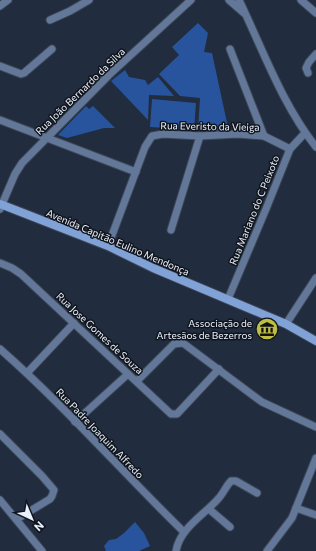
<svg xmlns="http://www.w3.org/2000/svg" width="316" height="551" font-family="Commissioner,sans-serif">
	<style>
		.forest { fill: #27549d }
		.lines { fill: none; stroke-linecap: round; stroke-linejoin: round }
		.minor-casing { stroke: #3d4759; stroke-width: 9 }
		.secondary-casing { stroke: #3d4759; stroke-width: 10 }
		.minor { stroke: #637899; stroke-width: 7 }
		.secondary { stroke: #81a2d7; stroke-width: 8 }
		.labels { text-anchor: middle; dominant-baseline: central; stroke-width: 3; stroke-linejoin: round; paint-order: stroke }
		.street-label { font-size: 10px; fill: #e9f0fc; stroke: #10151d }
		.poi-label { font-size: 10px; fill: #e9f0fc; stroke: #10151d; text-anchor: end }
	</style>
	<rect width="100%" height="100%" fill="#212c3e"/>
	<g class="forest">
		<polygon points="198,23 208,33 204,52 212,53 229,132 198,130 200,98 180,96 159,74 179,55 172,47"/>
		<polygon points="125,70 129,77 145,80 148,85 158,77 174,96 149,95 148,120 111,81"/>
		<polygon points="152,99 196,103 194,130 150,127"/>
		<polygon points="86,106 89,109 93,106 115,128 104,128 67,138 58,135"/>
		<polygon points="135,522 144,533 150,546 139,551 106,551 104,546 109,540 116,539 124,533"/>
	</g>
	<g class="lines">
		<g class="minor-casing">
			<g id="minor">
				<polyline points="229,0 244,13"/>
				<path d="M239,0C263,50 282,104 316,147"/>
				<polyline points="301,0 316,13"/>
				<polyline points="0,6 8,0"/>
				<polyline points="50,20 70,11 89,0"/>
				<polyline points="230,49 264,136"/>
				<polyline points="0,66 21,74 24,73 52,49"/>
				<polyline points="308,73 306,68 309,62 316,54"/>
				<polyline points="0,120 136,172"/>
				<polyline points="0,209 15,174 22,163 109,75 191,0"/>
				<polyline points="171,230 200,136"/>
				<polyline points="108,246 145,147 152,136 163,134 200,136 238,134 264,136 290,149"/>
				<polyline points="0,263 12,268 21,274 171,414 177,414 219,369"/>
				<polyline points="228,299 266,209 290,149 305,133"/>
				<polyline points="286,324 316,278"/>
				<path d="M0,349C65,406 122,472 184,532"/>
				<polyline points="27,373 74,323"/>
				<polyline points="137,381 174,344 183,343 262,402 316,427"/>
				<polyline points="75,422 128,374"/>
				<polyline points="0,434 42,476 54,490 52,496 50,499 17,519"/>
				<polyline points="0,500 42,551"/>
				<polyline points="296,508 316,515"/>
				<polyline points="209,509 230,527"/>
				<path d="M176,551C180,528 204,515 218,499C223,494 226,486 231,481H236L257,493"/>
				<polyline points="267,551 292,518 316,458"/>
			</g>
		</g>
		<g class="secondary-casing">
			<polyline id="secondary" points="0,204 108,246 153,268 286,324 316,341"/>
		</g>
		<use href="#minor" class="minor"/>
		<use href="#secondary" class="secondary"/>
	</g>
	<defs>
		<g id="museum-disc" transform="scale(1.15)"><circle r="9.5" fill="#bebf42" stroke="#10151d"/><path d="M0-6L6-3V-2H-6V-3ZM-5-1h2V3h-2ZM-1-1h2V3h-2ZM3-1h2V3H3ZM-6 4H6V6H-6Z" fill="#111"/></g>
	</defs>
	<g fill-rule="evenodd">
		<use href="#museum-disc" x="267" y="329"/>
	</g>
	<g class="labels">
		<g class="street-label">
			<text transform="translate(80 91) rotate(-44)">Rua João Bernardo da Silva</text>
			<text transform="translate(210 126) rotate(1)">Rua Everisto da Vieiga</text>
			<text transform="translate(254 210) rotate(-68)">Rua Mariano do C Peixoto</text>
			<text transform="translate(118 242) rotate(23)">Avenida Capitão Eulino Mendonça</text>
			<text transform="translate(100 333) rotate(43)">Rua Jose Gomes de Souza</text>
			<text transform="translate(100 433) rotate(46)">Rua Padre Joaquim Alfredo</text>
		</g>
		<g class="poi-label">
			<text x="252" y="323">Associação de<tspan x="252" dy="12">Artesãos de Bezerros</tspan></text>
		</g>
	</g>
	<g transform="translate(32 519) rotate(136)" stroke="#10151d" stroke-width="3" paint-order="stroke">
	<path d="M0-3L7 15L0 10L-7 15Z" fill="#e9f0fc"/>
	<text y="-6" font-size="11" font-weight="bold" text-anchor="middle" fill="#e9f0fc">N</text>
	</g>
</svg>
